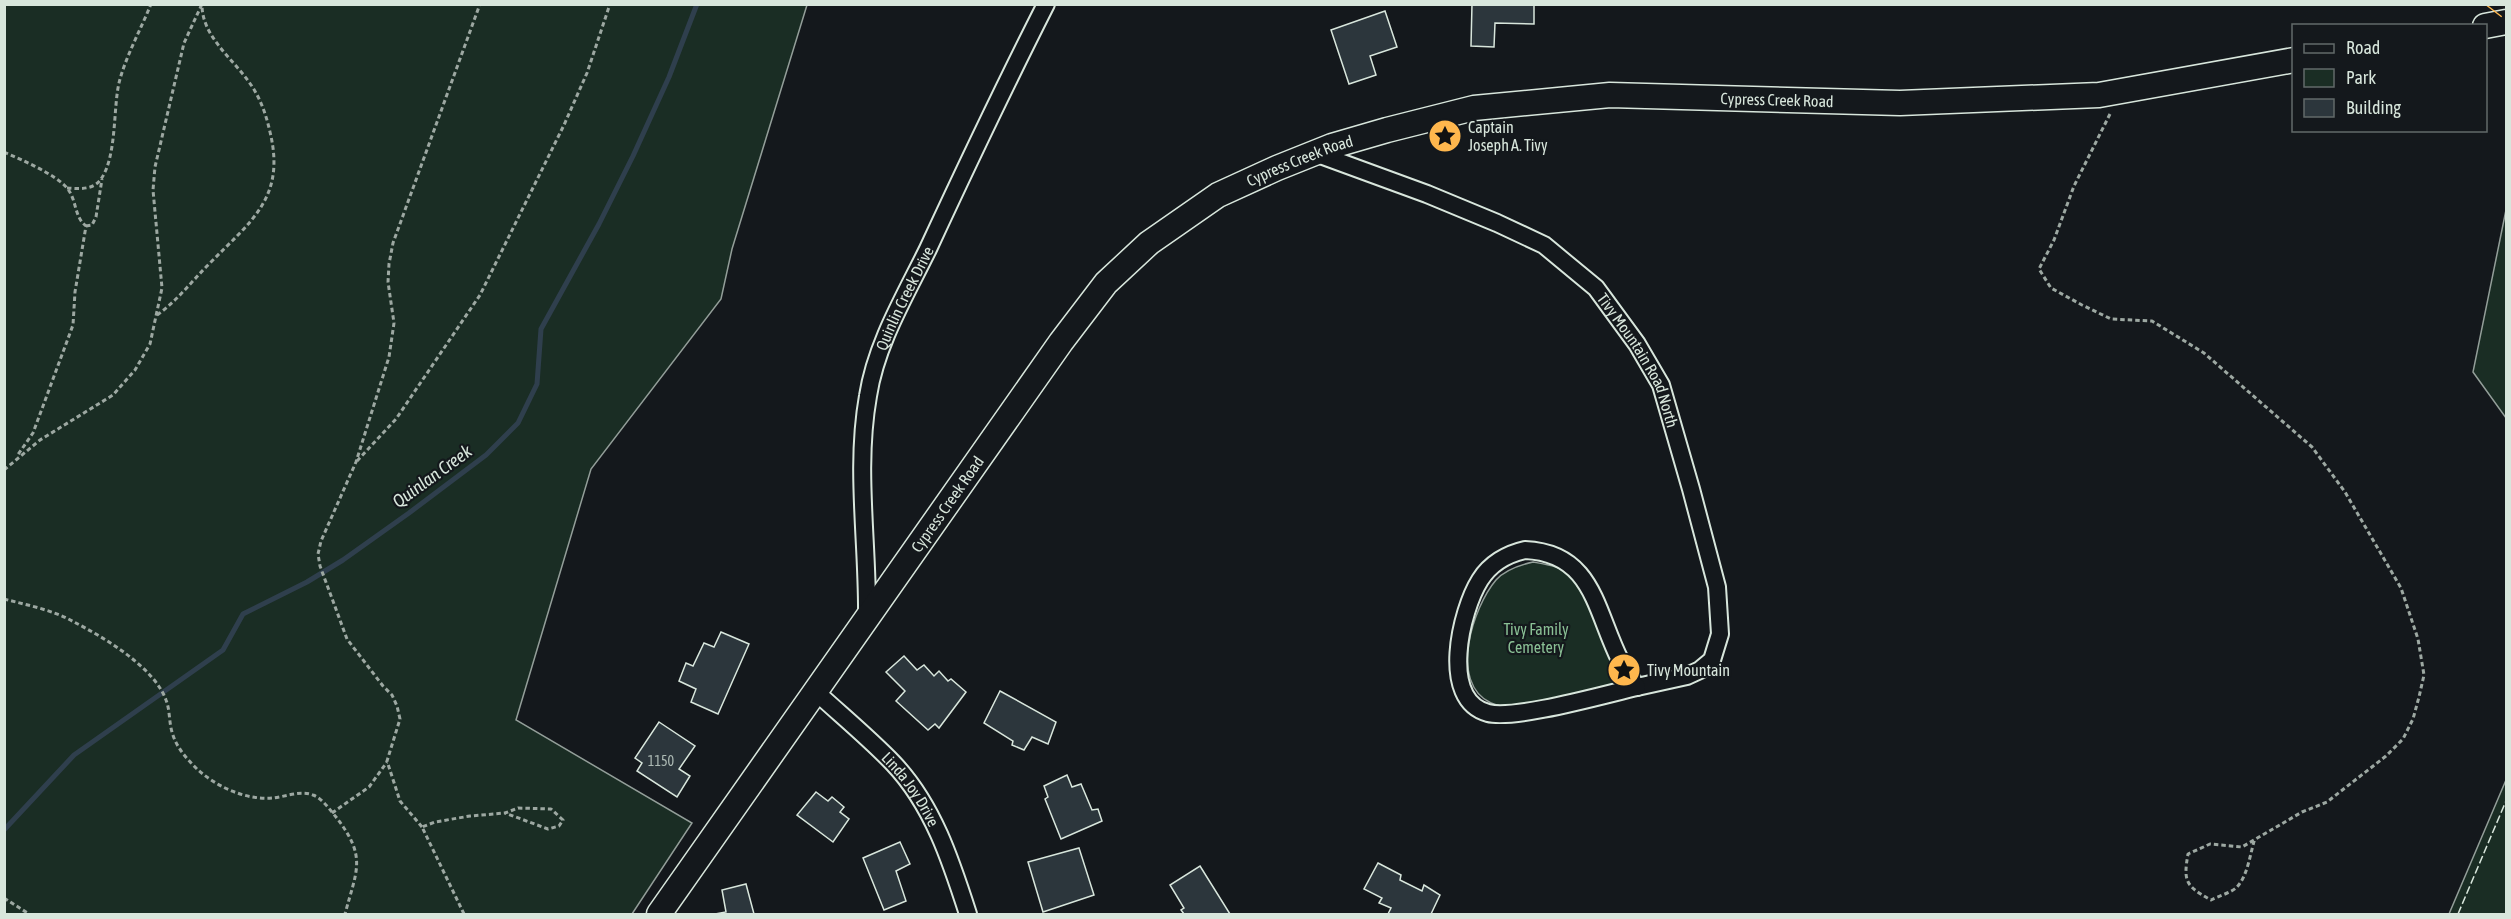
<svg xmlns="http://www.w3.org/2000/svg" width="2511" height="919" font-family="'Asap Condensed',sans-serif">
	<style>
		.green { fill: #1a2d24; stroke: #939e99; stroke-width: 1.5 }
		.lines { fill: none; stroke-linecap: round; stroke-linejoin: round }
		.stream { stroke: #2f3f4d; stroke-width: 5 }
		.building { fill: #2c363c; stroke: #d8e6dc; stroke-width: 1.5 }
		.minor-casing { stroke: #d8e6dc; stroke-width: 20 }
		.secondary-casing { stroke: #d8e6dc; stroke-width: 27 }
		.path { stroke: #9da8a2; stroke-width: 3; stroke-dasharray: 4.5 3; stroke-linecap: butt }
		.minor { stroke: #14181c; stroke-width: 16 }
		.secondary { stroke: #14181c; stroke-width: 24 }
		.fence { stroke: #d8e6dc; stroke-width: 1.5; stroke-dasharray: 8 3; stroke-linecap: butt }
		.power { stroke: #ffb74d; stroke-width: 1.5; stroke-dasharray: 21 4.5 3 4.5; stroke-linecap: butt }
		.labels { text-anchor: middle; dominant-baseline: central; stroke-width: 4.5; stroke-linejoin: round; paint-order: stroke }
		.number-label { font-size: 14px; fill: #adbab4 }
		.street-label { font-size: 16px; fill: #d8e6dc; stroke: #14181c }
		.poi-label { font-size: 16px; fill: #d8e6dc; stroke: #14181c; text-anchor: start }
		.park-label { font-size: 16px; fill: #8ac095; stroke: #14181c }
		.water-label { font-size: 18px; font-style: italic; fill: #d8e6dc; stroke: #14181c }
	</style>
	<rect width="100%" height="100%" fill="#14181c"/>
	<g class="green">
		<polygon points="5,4 807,5 732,249 721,299 591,469 516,720 692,823 632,914 5,914"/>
		<polygon points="2506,210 2506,418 2473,372"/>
		<path d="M1533,562C1544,564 1559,566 1568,573C1591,592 1614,655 1626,683C1596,691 1518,716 1491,703C1448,683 1473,607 1496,580C1505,570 1520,565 1533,562Z"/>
		<polygon points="2506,780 2506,914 2449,914"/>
	</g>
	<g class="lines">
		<polyline class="stream" points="4,830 74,755 223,650 243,614 307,582 343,560 409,513 486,455 518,423 537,384 541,329 599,224 633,156 669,77 697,4"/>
	</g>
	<g class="building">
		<polygon points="1472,4 1534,4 1534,24 1495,23 1494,47 1471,46"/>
		<polygon points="1385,11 1397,47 1370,56 1376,75 1349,84 1331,30"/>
		<polygon points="721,632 749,644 718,714 691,702 696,689 679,681 686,663 693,666 704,643 714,647"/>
		<polygon points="904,656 917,670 924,665 934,676 939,671 948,681 951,679 966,692 939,728 935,724 928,730 896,701 905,691 886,672"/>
		<polygon points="1000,691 1056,722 1048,744 1032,737 1024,750 1012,745 1013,741 984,723"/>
		<polygon points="659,722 695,746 679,769 690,776 677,797 637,771 642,763 635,758"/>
		<polygon points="1067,775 1072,787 1081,784 1092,810 1098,809 1102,821 1061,839 1045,799 1048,797 1044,786"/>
		<polygon points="816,792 828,801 832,797 844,807 840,812 849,819 833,842 797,815"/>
		<polygon points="900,842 910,864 896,871 906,901 884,910 863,858"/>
		<polygon points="1079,848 1094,895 1043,912 1028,862"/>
		<polygon points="1378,863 1401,875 1400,880 1422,891 1424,885 1440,895 1431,914 1388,914 1391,908 1379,903 1382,898 1364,889"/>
		<polygon points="1200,866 1230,914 1184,914 1181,910 1184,908 1170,885"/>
		<polygon points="746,884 754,914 715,914 726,912 722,890"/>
	</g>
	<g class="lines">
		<g class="minor-casing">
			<g id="minor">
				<path id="s1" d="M1315,153L1427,194L1497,223L1544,245L1596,288L1637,344L1661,385L1691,489L1717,587L1720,634L1712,660L1700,670L1687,676L1637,687"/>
				<path d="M1525,550C1593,553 1595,610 1620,660C1624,669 1631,678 1637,687C1606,694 1515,720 1488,713C1439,700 1461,610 1480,580C1490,564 1507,554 1525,550Z"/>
				<path id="s2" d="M867,617C868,543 855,469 868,396C876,344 905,296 928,249C966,167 1005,85 1046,4"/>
				<path id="s3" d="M815,691C841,715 869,738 893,763C933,805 951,861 968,914"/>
			</g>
		</g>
		<g class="secondary-casing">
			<g id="secondary">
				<polyline points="2485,26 2506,22"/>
				<path id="s4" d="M659,914L1061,342L1106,283L1149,243L1218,195L1277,168L1332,146L1387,130L1474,108L1610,95L1900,103L2099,95L2294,60"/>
			</g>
		</g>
		<g class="path">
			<path d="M2110,114L2074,186L2054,240L2039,269L2051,288L2082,305L2111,319L2152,321L2204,353L2312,447L2345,492L2401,588L2418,639L2424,675L2419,697L2413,719L2403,739L2386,756L2327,802L2302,812L2242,847L2210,844L2188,854C2183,882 2186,886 2211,900C2218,896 2231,893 2237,887C2248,875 2250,854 2255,838"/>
			<path d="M4,152C22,160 55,174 67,188C77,200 74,217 86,226L75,292L73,325L33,433L17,456"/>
			<path d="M67,188C79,189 94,190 101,179C117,156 113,109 119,83C125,58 141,29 151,4"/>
			<polyline points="86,226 92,225 96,217 102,179"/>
			<path d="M157,315C177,301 191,282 209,264C251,221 286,198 270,132C266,114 260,97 249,82C232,58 202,36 202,5"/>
			<polyline points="357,461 396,419 480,295 564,125 587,73 610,4"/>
			<polyline points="4,470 40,440 113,395 135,370 150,344 162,288 153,190 155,167 184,43 202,4"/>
			<path d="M4,599C27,605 53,610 74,622C105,638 154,667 166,700C170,710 169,722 172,732C176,747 186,758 197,769C217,787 245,800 272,798C285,797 300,790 313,795C322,798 330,810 336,817C367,857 357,869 345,914"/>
			<polyline points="332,813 369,787 387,762"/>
			<polyline points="422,827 400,801 387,761 400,719 397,706 392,695 383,686 347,639 320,566 318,554 321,541 356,462 389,357 394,323 388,282 389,264 393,243 480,4"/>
			<polyline points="4,898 29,914"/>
			<polyline points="464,914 422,827 435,822 470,816 505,813 518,808 551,809 563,820 559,826 548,829 505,813"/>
		</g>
		<use href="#minor" class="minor"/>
		<use href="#secondary" class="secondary"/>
		<polyline class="fence" points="2458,914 2506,801"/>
		<polyline class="power" points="2485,4 2506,20"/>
	</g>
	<defs>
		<g id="sight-disc" transform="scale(1.725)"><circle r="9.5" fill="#ffb74d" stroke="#14181c"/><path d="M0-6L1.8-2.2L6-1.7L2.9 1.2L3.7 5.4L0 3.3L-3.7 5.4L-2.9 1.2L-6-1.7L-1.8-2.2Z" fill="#111"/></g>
	</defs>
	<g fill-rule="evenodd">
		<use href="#sight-disc" x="1445" y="136"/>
		<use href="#sight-disc" x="1624" y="670"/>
	</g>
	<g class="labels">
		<g class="number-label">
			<text x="661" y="761">1150</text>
		</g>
		<g class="street-label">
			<text stroke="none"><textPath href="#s4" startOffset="1491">Cypress Creek Road</textPath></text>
			<text stroke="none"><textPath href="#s4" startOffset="1005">Cypress Creek Road</textPath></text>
			<text stroke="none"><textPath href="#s2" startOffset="326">Quinlin Creek Drive</textPath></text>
			<text stroke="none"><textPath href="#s1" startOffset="399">Tivy Mountain Road North</textPath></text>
			<text stroke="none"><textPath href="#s4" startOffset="501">Cypress Creek Road</textPath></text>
			<text stroke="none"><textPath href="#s3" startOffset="138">Linda Joy Drive</textPath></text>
		</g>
		<g class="poi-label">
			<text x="1468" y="127">Captain<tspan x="1468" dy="18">Joseph A. Tivy</tspan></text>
			<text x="1647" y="670">Tivy Mountain</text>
		</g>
		<g class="park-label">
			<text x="1536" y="629">Tivy Family<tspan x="1536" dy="18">Cemetery</tspan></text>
		</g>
		<g class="water-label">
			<text transform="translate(432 476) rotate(-36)">Quinlan Creek</text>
		</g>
	</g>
	<rect width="2511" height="919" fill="none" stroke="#d8e6dc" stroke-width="12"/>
	<rect x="2292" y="24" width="195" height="108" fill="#14181c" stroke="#626a69" stroke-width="1.5"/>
	<rect x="2304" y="44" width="30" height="9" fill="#14181c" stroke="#626a69" stroke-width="1.5"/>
	<text x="2346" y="54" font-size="18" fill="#d8e6dc">Road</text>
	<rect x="2304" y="69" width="30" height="18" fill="#1a2d24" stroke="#626a69" stroke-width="1.5"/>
	<text x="2346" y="84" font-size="18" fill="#d8e6dc">Park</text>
	<rect x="2304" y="99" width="30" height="18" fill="#2c363c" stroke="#626a69" stroke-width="1.5"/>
	<text x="2346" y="114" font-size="18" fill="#d8e6dc">Building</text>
</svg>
